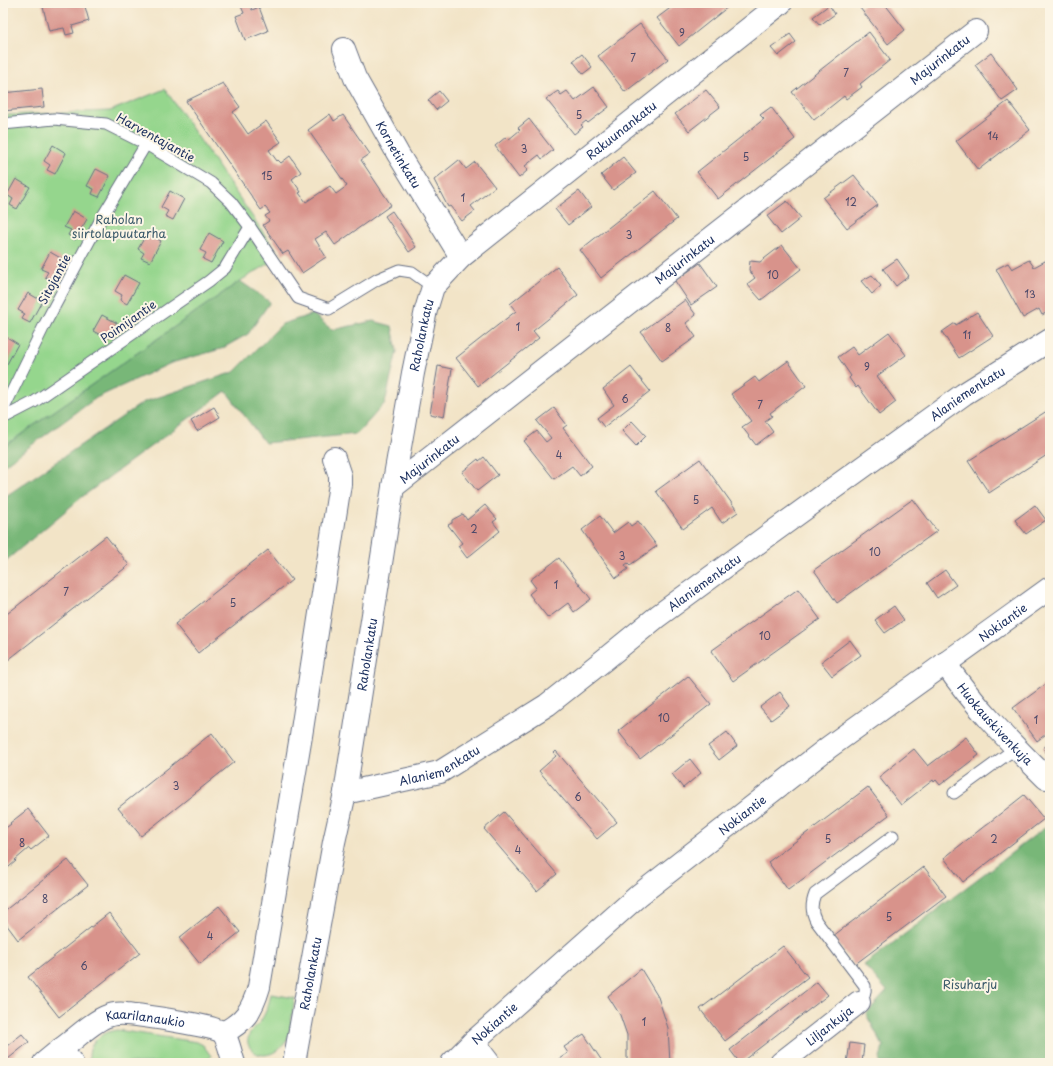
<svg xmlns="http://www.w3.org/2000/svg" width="1053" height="1066" font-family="'Playpen Sans',sans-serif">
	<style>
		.green { fill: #95d68d; stroke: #588276 }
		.forest { fill: #78b778; stroke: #4a736b }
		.building { fill: #d8938b }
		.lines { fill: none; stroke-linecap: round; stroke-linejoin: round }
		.lane-casing { stroke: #666e83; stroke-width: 13 }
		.street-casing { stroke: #666e83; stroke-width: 24 }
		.secondary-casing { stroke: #666e83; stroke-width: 24 }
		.lane { stroke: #fff; stroke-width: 11 }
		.street { stroke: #fff; stroke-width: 22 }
		.secondary { stroke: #fff; stroke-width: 22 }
		.labels { text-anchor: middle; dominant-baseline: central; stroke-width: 4; stroke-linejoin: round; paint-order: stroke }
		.number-label { font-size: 10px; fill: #4a4869 }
		.street-label { font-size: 12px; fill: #1b2f5e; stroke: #fcf5e5 }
		.park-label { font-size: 12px; fill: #3a596a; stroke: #fcf5e5 }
	</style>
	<rect width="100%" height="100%" fill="#fcf5e5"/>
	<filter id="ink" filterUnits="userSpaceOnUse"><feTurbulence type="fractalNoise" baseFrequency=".025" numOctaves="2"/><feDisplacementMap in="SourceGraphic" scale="8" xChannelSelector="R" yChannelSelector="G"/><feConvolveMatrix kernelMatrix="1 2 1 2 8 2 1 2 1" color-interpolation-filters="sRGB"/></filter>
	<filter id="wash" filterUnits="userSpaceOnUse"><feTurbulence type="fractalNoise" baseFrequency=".012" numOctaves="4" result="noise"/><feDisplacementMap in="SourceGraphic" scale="16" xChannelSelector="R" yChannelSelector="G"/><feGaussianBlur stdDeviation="0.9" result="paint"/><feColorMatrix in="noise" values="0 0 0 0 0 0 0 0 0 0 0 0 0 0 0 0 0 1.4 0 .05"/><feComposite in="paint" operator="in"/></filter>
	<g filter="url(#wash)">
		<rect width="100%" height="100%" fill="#f2e4c7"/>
		<g class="green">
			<polygon points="165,89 280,257 240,281 3,447 3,115 110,111"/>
			<path d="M271,994L295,998C293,1007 290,1034 287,1040C280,1052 263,1061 252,1050C249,1047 247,1043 248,1039C249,1032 256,1027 260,1022C266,1013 269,1004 271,994Z"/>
			<path d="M117,1030L197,1042L203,1045L211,1056L206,1063H90C85,1044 101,1032 117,1030Z"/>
		</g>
		<g class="forest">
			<polygon points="240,281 270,302 248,334 221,349 171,363 96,398 3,466 3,447"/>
			<polygon points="313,314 332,330 373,321 392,326 397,351 385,403 357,434 265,443 226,391 82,497 3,563 3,498 144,402 234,372 282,324"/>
			<polygon points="1050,797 1050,1063 879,1063 883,1046 866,1014 887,991 864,965 1047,826"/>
		</g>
		<g id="blocks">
			<g class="building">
				<polygon points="42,3 84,3 89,21 72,26 74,33 66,35 64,28 49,31"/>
				<polygon points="242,3 249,3 252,10 259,7 268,31 245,40 236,16 244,13 240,4"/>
				<polygon points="677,3 726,3 729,6 679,46 657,18"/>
				<polygon points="866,3 884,3 905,30 888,44 860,8"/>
				<polygon points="829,5 835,14 820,25 813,17"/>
				<polygon points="640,24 668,59 625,92 598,56"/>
				<polygon points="869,32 890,60 860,84 862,87 846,99 844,96 814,120 792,92"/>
				<polygon points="790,34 796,42 778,56 771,48"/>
				<polygon points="991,53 1018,90 1002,101 975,65"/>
				<polygon points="582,54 592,67 583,74 573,61"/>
				<polygon points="223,83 240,107 233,112 248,134 266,121 281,142 269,150 277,161 278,160 281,163 290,156 301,172 292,179 301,192 299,193 306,202 330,186 336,194 347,186 308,130 330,114 334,121 343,115 370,154 361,160 391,205 335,245 326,232 315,239 326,257 302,273 288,251 283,254 263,225 269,221 265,216 270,213 265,207 261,210 186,101"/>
				<polygon points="594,87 609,107 588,123 586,121 581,125 583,127 574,134 546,99 558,91 561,95 567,91 575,101"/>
				<polygon points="42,89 44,107 3,111 3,93"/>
				<polygon points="706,90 720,107 689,131 675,114"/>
				<polygon points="439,91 447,101 436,110 428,100"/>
				<polygon points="1008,101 1030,130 978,170 956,141"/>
				<polygon points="771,107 795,139 718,199 697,172 764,119 760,115"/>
				<polygon points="529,119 553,150 542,159 539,155 525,166 528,170 519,178 495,146 506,137 508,140 520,130 518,128"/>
				<polygon points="53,145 66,153 55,174 47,170 50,165 44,161"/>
				<polygon points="623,157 636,173 613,190 601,175"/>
				<polygon points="459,160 466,169 475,162 495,187 471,206 475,211 462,221 450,206 448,207 434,180"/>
				<polygon points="96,169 110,176 99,197 92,194 94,189 87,186"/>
				<polygon points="854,175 878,205 847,228 823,198"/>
				<polygon points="16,179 30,187 17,209 10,205 13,199 7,195"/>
				<polygon points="170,191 184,199 173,220 165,216 168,211 161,207"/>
				<polygon points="579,191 591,207 568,225 555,209"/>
				<polygon points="655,191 677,219 601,278 580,250"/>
				<polygon points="787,201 801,218 781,234 767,216"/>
				<polygon points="73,211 87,219 75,240 68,235 71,230 64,227"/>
				<polygon points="392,211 416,247 409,252 385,216"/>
				<polygon points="147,233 161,241 150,262 141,258 144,253 138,249"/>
				<polygon points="209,233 223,241 211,263 203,259 206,253 200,250"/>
				<polygon points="782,245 801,269 761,300 747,284 755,278 749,270 750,261 760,262"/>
				<polygon points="50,252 64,260 53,281 45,277 48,272 41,269"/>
				<polygon points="897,259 909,276 896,286 883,269"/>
				<polygon points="1029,260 1034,267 1047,260 1050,265 1050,302 1046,304 1050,311 1042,315 1039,309 1023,318 996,269 1008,263 1012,269"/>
				<polygon points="700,263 717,287 691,305 675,281"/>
				<polygon points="557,267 578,295 533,331 539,338 478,386 456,358 516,311 510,304"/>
				<polygon points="124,275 139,283 127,304 120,300 122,295 115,291"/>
				<polygon points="872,275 881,286 872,294 861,281"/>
				<polygon points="28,293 42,301 30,323 22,319 25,314 18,310"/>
				<polygon points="685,300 696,315 686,323 696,337 662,361 641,332"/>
				<polygon points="977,312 993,336 959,358 942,332 955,323 956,325"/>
				<polygon points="102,315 117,323 108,339 93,331"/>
				<polygon points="889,332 906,355 877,376 896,402 879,415 858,386 856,388 849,378 851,376 838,357 852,347 858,355"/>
				<polygon points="5,336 18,344 7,364 3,361 4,357 3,356 3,339"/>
				<polygon points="788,361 806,386 770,413 772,416 765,421 773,432 756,445 742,427 751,421 731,394 755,377 759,382"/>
				<polygon points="438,366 452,369 444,417 430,414"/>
				<polygon points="631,367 650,391 604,427 597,418 614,405 603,389"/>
				<polygon points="214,407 220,417 197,431 191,421"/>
				<polygon points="554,408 567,425 563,428 592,466 580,476 572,466 554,479 524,441 537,431 546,442 551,438 537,421"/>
				<polygon points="1050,409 1050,453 989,493 968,461"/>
				<polygon points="632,421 646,436 636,446 622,431"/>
				<polygon points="484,457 498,475 477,491 462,472 478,459 479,461"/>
				<polygon points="700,459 738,512 722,523 712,508 683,529 656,491"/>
				<polygon points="913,499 937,531 837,603 814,570"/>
				<polygon points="485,505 497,519 493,522 500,531 467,558 458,546 462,543 448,525 452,523 452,520 463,514 467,520"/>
				<polygon points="1035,505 1046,520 1026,534 1015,520"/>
				<polygon points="600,516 613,533 628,522 631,526 638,521 657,546 630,565 628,563 625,565 628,569 616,578 582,530"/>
				<polygon points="106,536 129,565 3,664 3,617"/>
				<polygon points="268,550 292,580 198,653 175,624"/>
				<polygon points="559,558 591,599 574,612 568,603 548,618 529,594 536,588 530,580"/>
				<polygon points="945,570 956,585 937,598 927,583"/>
				<polygon points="798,589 820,619 733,681 711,651"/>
				<polygon points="894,606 904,620 885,633 875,620"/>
				<polygon points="850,640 861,655 832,676 821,662"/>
				<polygon points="688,676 711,704 640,759 618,731"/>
				<polygon points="1050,681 1050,731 1037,741 1013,708"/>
				<polygon points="780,692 790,706 771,720 760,707"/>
				<polygon points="727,732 737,746 719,760 708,746"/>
				<polygon points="212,733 234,762 141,836 118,808"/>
				<polygon points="966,737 979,755 940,785 936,780 934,782 933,780 901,805 879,777 914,749 928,766"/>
				<polygon points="1050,743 1050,758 1043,748"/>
				<polygon points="556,751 617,822 597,839 539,771 556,756 554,753"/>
				<polygon points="690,759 701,773 683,788 672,774"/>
				<polygon points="868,787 889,815 788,890 768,862"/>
				<polygon points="1024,795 1044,819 963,882 944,858"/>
				<polygon points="28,809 49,836 31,850 29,848 15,860 16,861 3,872 3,830 11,824 10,823"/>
				<polygon points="504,812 557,874 537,891 484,829"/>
				<polygon points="68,860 88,885 18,940 3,920 3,912"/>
				<polygon points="924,867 946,896 854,965 833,936"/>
				<polygon points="219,906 240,932 200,964 179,938"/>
				<polygon points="109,913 140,953 59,1017 28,977"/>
				<polygon points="783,946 808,977 725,1041 700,1009"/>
				<polygon points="641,969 658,997 668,1028 670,1063 627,1063 627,1035 620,1015 608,996"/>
				<polygon points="817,982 828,995 740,1063 730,1050"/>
				<polygon points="22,1034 29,1042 3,1063 3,1049"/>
				<polygon points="584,1034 602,1061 600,1063 553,1063 568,1053 564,1047"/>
				<polygon points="850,1043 864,1045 862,1063 847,1063"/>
			</g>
		</g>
	</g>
	<g filter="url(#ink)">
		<use href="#blocks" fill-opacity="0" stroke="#666e83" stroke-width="1"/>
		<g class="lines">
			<g class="lane-casing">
				<g id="lane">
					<polyline points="3,124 54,119 106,124 146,144 211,183 231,202 250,227 298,298 329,309 378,279 399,270 412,272 433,287"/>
					<polyline points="3,410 45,324 101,219 146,144"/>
					<polyline points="3,418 34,402 209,281 225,268 250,227"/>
					<polyline points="954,793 1016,748"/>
					<path d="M859,1002C863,998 866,992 865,986L816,921C811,911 811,904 815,894L893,836"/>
				</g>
			</g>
			<g class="street-casing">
				<g id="street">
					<path id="s1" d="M344,49L355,78L398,154L461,257"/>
					<path id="s2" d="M393,487L976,31"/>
					<path id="s3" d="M945,663C973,705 1010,742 1046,778H1050"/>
					<path id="s4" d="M345,793L440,772L547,705L604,660L658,616L770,534L964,394L1050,340"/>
					<path d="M223,1033C244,1022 252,1011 259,987L301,736L340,484V476L334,458"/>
					<polyline points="473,1042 489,1063"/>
					<polyline points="44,1063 61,1049"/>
					<path id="s5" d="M72,1063L61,1049C74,1040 91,1023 105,1017C112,1014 119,1013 126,1014C139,1015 216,1026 222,1032C228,1038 231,1055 234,1063"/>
					<path id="s6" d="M294,1063L334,842L345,793L393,487L413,373L426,310L433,287L461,257L781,3"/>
					<path id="s7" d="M781,1063L859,1002"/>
				</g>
			</g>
			<g class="secondary-casing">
				<g id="secondary">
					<path id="s8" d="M452,1063L473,1042L639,895L829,747L1050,588"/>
				</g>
			</g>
			<use href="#lane" class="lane"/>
			<use href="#street" class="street"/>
			<use href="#secondary" class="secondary"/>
		</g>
	</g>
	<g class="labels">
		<g class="number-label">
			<text x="682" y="32">9</text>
			<text x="633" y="57">7</text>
			<text x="846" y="72">7</text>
			<text x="579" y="114">5</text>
			<text x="993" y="135">14</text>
			<text x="524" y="148">3</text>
			<text x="746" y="156">5</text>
			<text x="267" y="175">15</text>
			<text x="463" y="197">1</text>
			<text x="851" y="201">12</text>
			<text x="629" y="234">3</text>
			<text x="773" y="274">10</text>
			<text x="1030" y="293">13</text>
			<text x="518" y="326">1</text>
			<text x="668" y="327">8</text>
			<text x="967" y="334">11</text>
			<text x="867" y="366">9</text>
			<text x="625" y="398">6</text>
			<text x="760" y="404">7</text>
			<text x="559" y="454">4</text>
			<text x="696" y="499">5</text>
			<text x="474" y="528">2</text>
			<text x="875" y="551">10</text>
			<text x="622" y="555">3</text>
			<text x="556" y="584">1</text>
			<text x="66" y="591">7</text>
			<text x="233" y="602">5</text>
			<text x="765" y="635">10</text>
			<text x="664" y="717">10</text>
			<text x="1036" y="719">1</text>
			<text x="176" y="785">3</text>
			<text x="578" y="796">6</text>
			<text x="828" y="838">5</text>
			<text x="994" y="838">2</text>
			<text x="22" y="842">8</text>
			<text x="518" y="849">4</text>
			<text x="45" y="898">8</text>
			<text x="889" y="916">5</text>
			<text x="210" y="935">4</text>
			<text x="84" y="965">6</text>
			<text x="644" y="1021">1</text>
		</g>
		<g class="street-label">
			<text stroke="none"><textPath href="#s2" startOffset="694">Majurinkatu</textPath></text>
			<text stroke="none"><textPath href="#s6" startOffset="1034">Rakuunankatu</textPath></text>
			<text transform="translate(156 137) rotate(29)">Harventajantie</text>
			<text stroke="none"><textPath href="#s1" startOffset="119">Kornetinkatu</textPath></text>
			<text stroke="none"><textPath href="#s2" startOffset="370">Majurinkatu</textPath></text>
			<text transform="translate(54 279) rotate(-62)">Sitojantie</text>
			<text transform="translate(128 321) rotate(-35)">Poimijantie</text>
			<text stroke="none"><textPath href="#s6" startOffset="739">Raholankatu</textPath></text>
			<text stroke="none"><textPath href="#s4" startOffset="747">Alaniemenkatu</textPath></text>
			<text stroke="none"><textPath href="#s2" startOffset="46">Majurinkatu</textPath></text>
			<text stroke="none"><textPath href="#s4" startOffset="423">Alaniemenkatu</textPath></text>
			<text stroke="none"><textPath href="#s8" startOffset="706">Nokiantie</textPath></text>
			<text stroke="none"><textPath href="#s6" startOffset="415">Raholankatu</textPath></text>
			<text stroke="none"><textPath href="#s3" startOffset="79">Huokauskivenkuja</textPath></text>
			<text stroke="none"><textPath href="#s4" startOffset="99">Alaniemenkatu</textPath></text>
			<text stroke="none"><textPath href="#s8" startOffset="382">Nokiantie</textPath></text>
			<text stroke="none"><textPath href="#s6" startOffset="91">Raholankatu</textPath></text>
			<text stroke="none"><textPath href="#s5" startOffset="113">Kaarilanaukio</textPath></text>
			<text stroke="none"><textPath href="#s8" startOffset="58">Nokiantie</textPath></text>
			<text stroke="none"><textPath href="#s7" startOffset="61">Liljankuja</textPath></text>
		</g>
		<g class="park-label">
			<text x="119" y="219">Raholan<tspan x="119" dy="14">siirtolapuutarha</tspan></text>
			<text x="970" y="984">Risuharju</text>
		</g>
	</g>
	<rect width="1053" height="1066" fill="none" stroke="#fcf5e5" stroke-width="16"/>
</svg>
